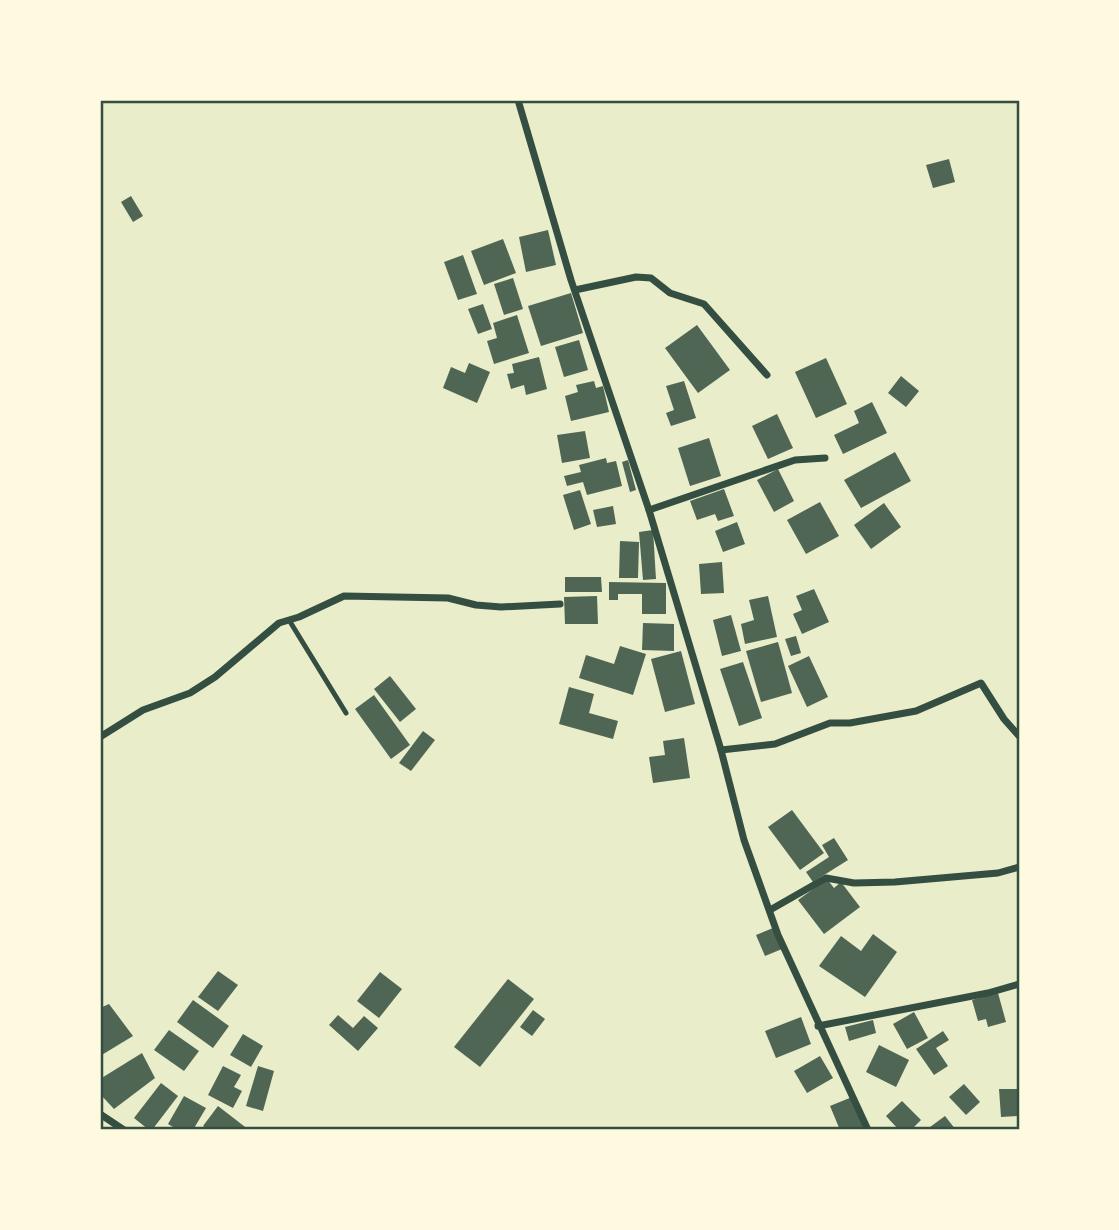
<svg xmlns="http://www.w3.org/2000/svg" width="1119" height="1230" font-family="'PT Sans',sans-serif">
	<style>
		.building { fill: #4f6655 }
		.lines { fill: none; stroke-linecap: round; stroke-linejoin: round }
		.service { stroke: #344e41; stroke-width: 5 }
		.minor { stroke: #344e41; stroke-width: 7 }
		.neatline { fill: none; stroke: #344e41; stroke-width: 2.5 }
	</style>
	<rect width="100%" height="100%" fill="#e9edc9"/>
	<g class="building">
		<polygon points="949,159 955,182 933,188 926,165"/>
		<polygon points="131,196 143,216 133,222 121,202"/>
		<polygon points="548,230 556,265 526,272 519,237"/>
		<polygon points="503,239 516,273 484,285 471,251"/>
		<polygon points="463,255 477,294 458,300 444,262"/>
		<polygon points="513,278 523,309 504,315 494,284"/>
		<polygon points="571,293 583,333 541,346 528,306"/>
		<polygon points="483,304 492,329 478,334 468,309"/>
		<polygon points="517,315 529,353 494,364 487,341 497,338 493,323"/>
		<polygon points="697,325 730,370 698,393 665,348"/>
		<polygon points="579,340 588,370 564,377 555,347"/>
		<polygon points="539,357 547,389 526,395 524,385 511,389 507,374 514,373 512,364"/>
		<polygon points="826,358 847,404 816,418 795,372"/>
		<polygon points="469,363 490,372 477,403 443,388 451,367 465,373"/>
		<polygon points="901,376 919,391 906,407 888,393"/>
		<polygon points="594,381 596,388 603,386 609,412 571,421 565,396 578,392 576,385"/>
		<polygon points="684,381 696,418 671,426 666,413 674,410 666,386"/>
		<polygon points="872,402 887,433 843,454 834,435 859,423 854,411"/>
		<polygon points="777,414 793,448 768,459 752,426"/>
		<polygon points="585,431 590,458 562,463 557,435"/>
		<polygon points="709,438 721,476 690,486 678,448"/>
		<polygon points="895,452 911,481 861,508 844,480"/>
		<polygon points="606,458 607,463 616,461 622,486 587,495 583,482 567,486 564,476 581,472 579,465"/>
		<polygon points="628,460 636,490 630,492 622,462"/>
		<polygon points="778,469 794,501 774,512 757,480"/>
		<polygon points="724,489 734,516 718,521 715,514 697,520 690,501"/>
		<polygon points="580,490 591,524 574,530 563,495"/>
		<polygon points="820,502 839,536 806,554 787,520"/>
		<polygon points="884,503 901,527 871,549 854,525"/>
		<polygon points="613,506 616,524 597,527 593,510"/>
		<polygon points="737,522 745,544 723,552 715,531"/>
		<polygon points="653,530 656,579 643,580 639,532"/>
		<polygon points="620,541 639,542 638,578 619,578"/>
		<polygon points="722,562 724,593 701,594 699,564"/>
		<polygon points="565,577 601,577 602,592 565,592"/>
		<polygon points="609,582 666,583 666,614 642,614 642,594 618,594 618,600 609,600"/>
		<polygon points="814,589 829,622 802,634 793,614 802,610 796,596"/>
		<polygon points="597,596 598,624 565,624 564,597"/>
		<polygon points="768,596 777,637 745,644 741,624 754,620 749,600"/>
		<polygon points="731,615 741,651 722,656 713,620"/>
		<polygon points="643,623 674,624 674,651 642,650"/>
		<polygon points="796,636 801,653 791,656 785,639"/>
		<polygon points="778,642 792,693 761,702 746,651"/>
		<polygon points="620,646 646,654 633,695 579,678 586,655 614,664"/>
		<polygon points="681,651 695,704 665,712 651,659"/>
		<polygon points="809,656 828,697 807,707 788,666"/>
		<polygon points="743,662 762,718 739,726 720,669"/>
		<polygon points="390,676 416,709 400,722 374,689"/>
		<polygon points="569,687 594,694 589,713 618,721 613,739 559,724"/>
		<polygon points="374,695 410,745 391,759 355,709"/>
		<polygon points="423,731 435,740 411,771 399,763"/>
		<polygon points="684,738 690,778 653,783 649,757 665,755 663,741"/>
		<polygon points="792,810 824,853 800,870 768,827"/>
		<polygon points="834,838 848,860 813,882 806,872 829,857 822,845"/>
		<polygon points="827,879 834,888 841,882 860,907 824,934 798,900"/>
		<polygon points="773,928 782,949 765,956 756,935"/>
		<polygon points="873,934 897,952 865,997 819,966 841,936 861,951"/>
		<polygon points="218,971 238,985 218,1011 198,997"/>
		<polygon points="380,972 402,989 379,1018 357,1001"/>
		<polygon points="508,979 534,999 480,1067 454,1047"/>
		<polygon points="998,993 1006,1022 988,1027 986,1019 978,1021 972,1000"/>
		<polygon points="193,1000 229,1026 213,1048 177,1022"/>
		<polygon points="109,1004 133,1036 100,1056 100,1008"/>
		<polygon points="533,1010 545,1019 532,1036 520,1027"/>
		<polygon points="914,1012 928,1038 907,1049 893,1024"/>
		<polygon points="338,1015 353,1028 364,1016 378,1028 358,1051 329,1025"/>
		<polygon points="801,1017 811,1044 776,1058 765,1031"/>
		<polygon points="873,1020 876,1033 849,1041 845,1027"/>
		<polygon points="169,1030 199,1051 184,1071 154,1050"/>
		<polygon points="943,1031 949,1040 936,1048 948,1066 934,1075 916,1049"/>
		<polygon points="243,1034 263,1046 251,1067 230,1055"/>
		<polygon points="879,1045 909,1060 896,1087 866,1072"/>
		<polygon points="142,1053 155,1078 114,1109 100,1094 100,1079"/>
		<polygon points="820,1056 833,1078 807,1093 794,1071"/>
		<polygon points="223,1066 241,1075 234,1087 242,1091 233,1108 208,1095"/>
		<polygon points="258,1066 274,1071 263,1111 246,1106"/>
		<polygon points="161,1083 178,1096 152,1130 149,1130 134,1118"/>
		<polygon points="964,1084 980,1102 966,1115 949,1097"/>
		<polygon points="999,1089 1019,1089 1019,1116 1001,1117"/>
		<polygon points="184,1096 206,1108 193,1130 178,1130 168,1124"/>
		<polygon points="852,1097 865,1130 840,1130 830,1106"/>
		<polygon points="902,1101 921,1120 911,1130 899,1130 886,1116"/>
		<polygon points="218,1106 249,1130 208,1130 203,1126"/>
		<polygon points="945,1116 956,1130 926,1130"/>
	</g>
	<g class="lines">
		<polyline class="service" points="289,620 346,713"/>
		<g class="minor">
			<polyline points="518,100 571,280 649,510 721,750 744,840 778,935 868,1130"/>
			<polyline points="575,290 636,277 651,278 670,293 704,304 767,375"/>
			<polyline points="649,510 795,460 825,458"/>
			<polyline points="100,737 143,710 190,693 215,677 279,623 299,617 344,596 448,598 476,605 501,607 560,604"/>
			<polyline points="721,750 775,744 830,723 850,723 916,711 981,683 1004,719 1019,736"/>
			<polyline points="770,910 826,878 854,883 895,882 998,873 1019,867"/>
			<polyline points="818,1026 988,993 1019,984"/>
			<polyline points="100,1114 124,1130"/>
		</g>
	</g>
	<rect width="1119" height="1230" fill="none" stroke="#fefae0" stroke-width="203"/>
	<rect x="102" y="102" width="916" height="1026" class="neatline"/>
</svg>
